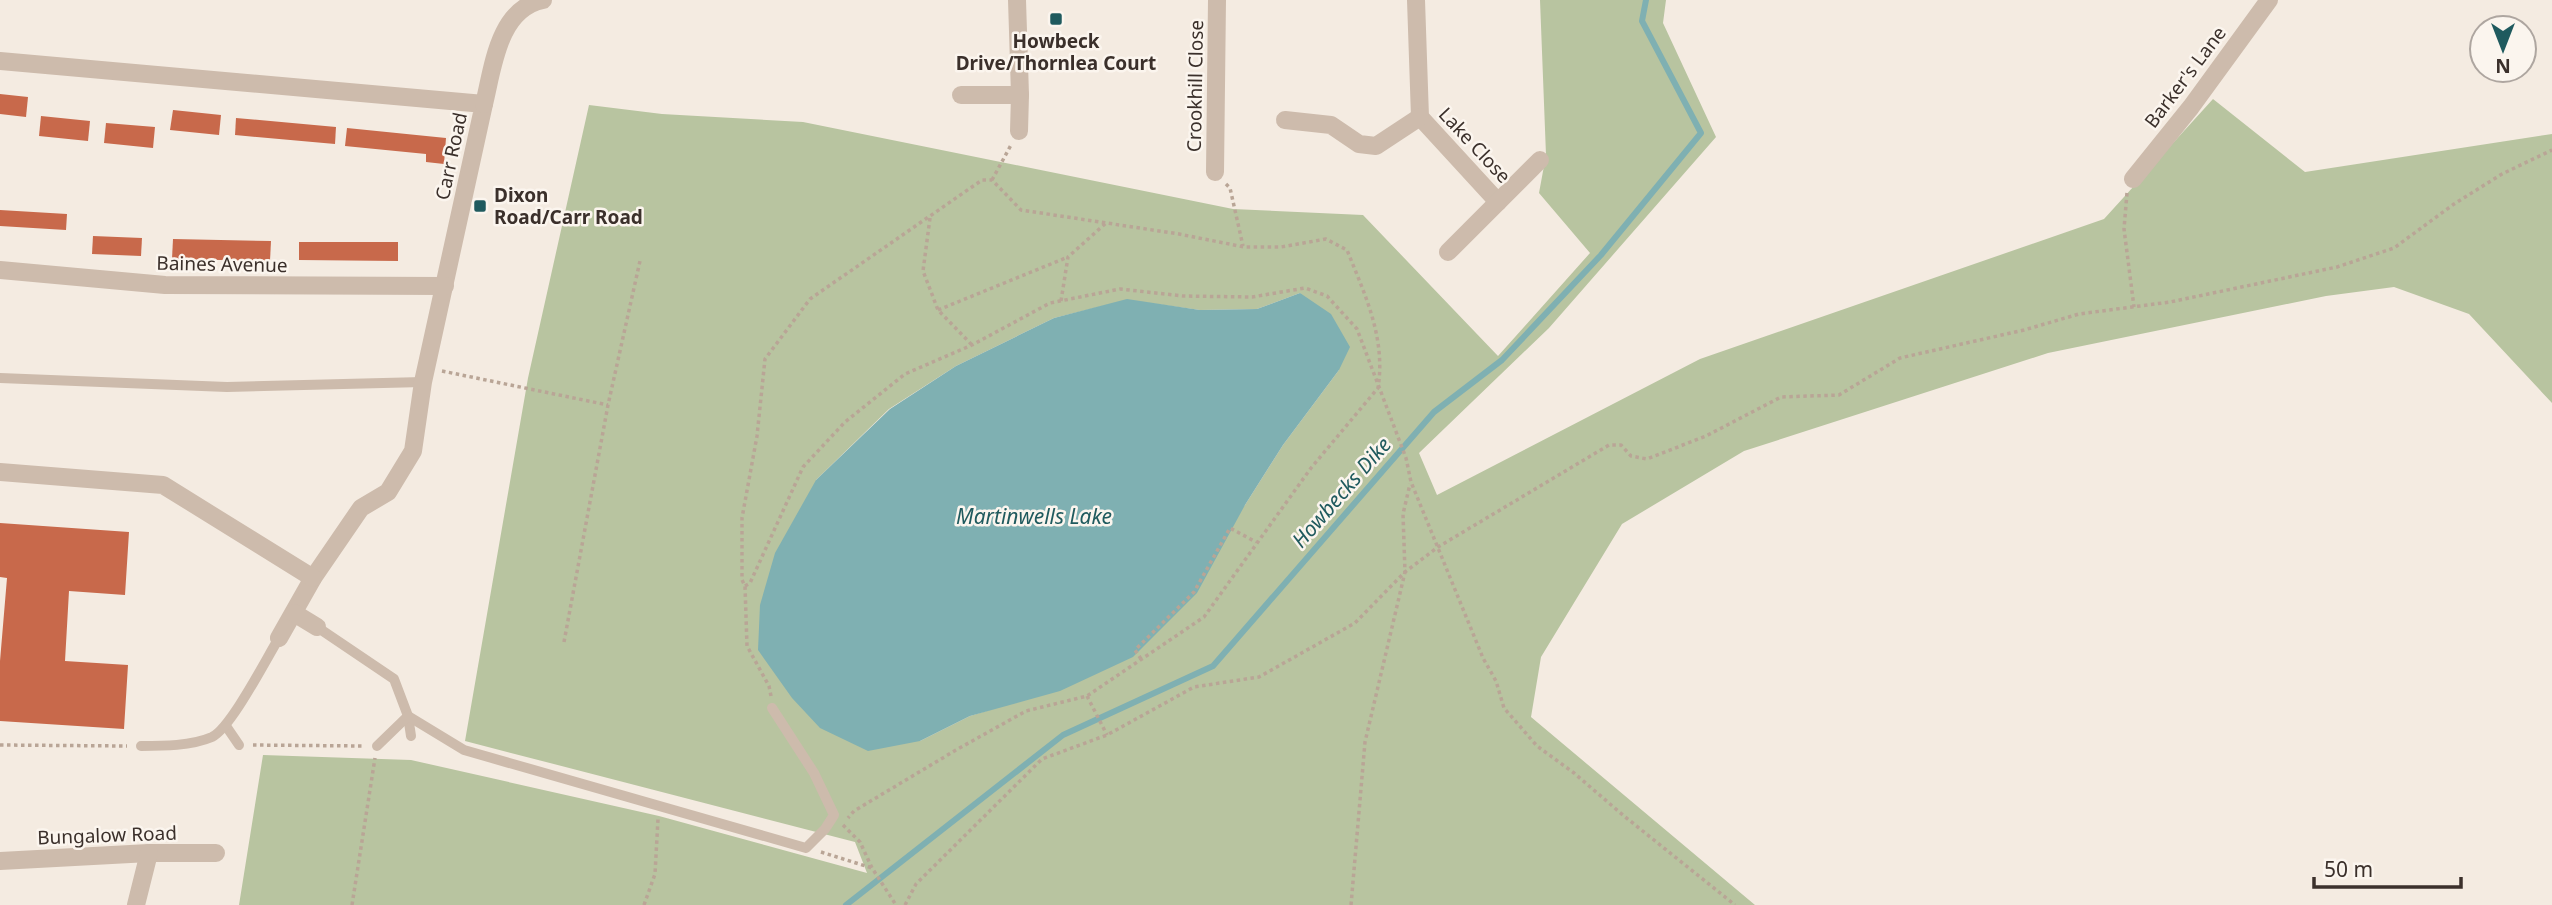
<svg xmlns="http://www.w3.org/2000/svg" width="2552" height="905" font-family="'Noto Sans',sans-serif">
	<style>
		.green { fill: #b8c4a0; fill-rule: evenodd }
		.water { fill: #7fb0b2 }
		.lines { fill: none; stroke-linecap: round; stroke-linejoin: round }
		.stream { stroke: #7fb0b2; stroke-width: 6 }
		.building { fill: #c8694b }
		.path { stroke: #b9a596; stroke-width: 3.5; stroke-dasharray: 3.5 3.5; stroke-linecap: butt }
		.lane { stroke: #cdbbac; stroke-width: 10 }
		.street { stroke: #cdbbac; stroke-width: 18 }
		.poi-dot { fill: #1f5a5e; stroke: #fbf5ee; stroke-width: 2.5 }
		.labels { text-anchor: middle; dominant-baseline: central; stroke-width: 5; stroke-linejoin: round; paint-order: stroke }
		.poi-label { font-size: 19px; font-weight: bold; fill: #3b302b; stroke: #fbf5ee }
		.street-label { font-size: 19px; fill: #3b302b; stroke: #fbf5ee }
		.water-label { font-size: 21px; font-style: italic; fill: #1f5a5e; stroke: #fbf5ee }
	</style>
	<rect width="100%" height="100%" fill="#f4ebe1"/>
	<path class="green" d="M1540,0H1666L1663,23L1716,137L1549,328L1419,453L1437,495L1700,359L2104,219L2213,99L2305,172L2552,134V403L2469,314L2394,287L2326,296L2048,353L1744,451L1622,524L1541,657L1531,717L1755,905H239L263,755L411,760L659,816L867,873L855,842L465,741L528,378L589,105L662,114L803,122L1233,209L1363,215L1498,356L1590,253L1539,193L1546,155ZM1300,293L1339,370L1283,445L1245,505L1012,703L970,716L920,741L816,480L889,409L956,366L1054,318L1127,300L1200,310L1257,309Z"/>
	<polygon class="water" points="1300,293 1331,314 1350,347 1339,370 1283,445 1245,505 1197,593 1133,657 1060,691 970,716 920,741 868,751 820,728 792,698 758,650 760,605 775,553 816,480 890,409 956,366 1054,318 1127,299 1200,310 1257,309"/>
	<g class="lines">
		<polyline class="stream" points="846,905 1063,735 1213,666 1434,412 1502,360 1601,255 1701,133 1642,21 1646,0"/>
	</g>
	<g class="building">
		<polygon points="0,94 28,97 26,117 0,114"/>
		<polygon points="173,110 221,115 219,135 170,130"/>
		<polygon points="41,116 90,121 88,141 39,136"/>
		<polygon points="236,118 336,127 335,144 235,135"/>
		<polygon points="106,123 155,127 153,148 104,143"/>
		<polygon points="347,128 446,138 444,164 426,162 426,154 345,146"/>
		<polygon points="0,210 67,214 66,230 0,226"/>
		<polygon points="93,236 142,238 141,256 92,254"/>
		<polygon points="173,239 271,241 270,261 172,259"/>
		<polygon points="299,242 398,242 398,261 299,260"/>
		<polygon points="0,523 129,532 125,595 69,591 65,661 128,665 124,729 0,721 0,661 7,578 0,577"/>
	</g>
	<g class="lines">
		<g class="path">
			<polyline points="992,180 1011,145"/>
			<polyline points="1226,184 1230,188 1243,246"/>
			<polyline points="2127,193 2124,229 2134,307"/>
			<polyline points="930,218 923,271 938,310 972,345"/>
			<polyline points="1061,301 1068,257 1106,223"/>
			<polyline points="938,310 1068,257"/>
			<polyline points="442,371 608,405"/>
			<polyline points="745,586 750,583 803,467 845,422 905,374 972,345 1050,303 1120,289 1183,296 1252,297 1305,288 1327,296 1357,329 1406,458 1411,482 1483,658 1496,681 1504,708 1537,746 1574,773 1624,816 1735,905"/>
			<polyline points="564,642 608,405 640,261"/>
			<polyline points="1141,659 1135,650 1194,592 1230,528 1256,542"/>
			<path d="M771,696L769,686L747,646L745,586L742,580V518L757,436L765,359L810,299L982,180H992L1021,210L1179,234L1244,247H1281L1326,239L1347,250C1365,295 1386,338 1378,388L1311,468L1204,617L1087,696L1026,711L956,750L854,811L848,818"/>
			<polyline points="1087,696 1107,735"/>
			<polyline points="0,745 127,746"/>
			<polyline points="253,745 364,746"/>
			<polyline points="843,825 860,842 872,868 896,905"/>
			<polyline points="821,852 872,868"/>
			<polyline points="352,905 375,758"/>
			<polyline points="644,905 655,874 658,819"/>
			<polyline points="905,905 916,884 1042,759 1107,735 1194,687 1259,677 1355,623 1405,572 1438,547 1609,445 1621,445 1631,456 1647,459 1706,436 1781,397 1839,395 1900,358 2024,330 2079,314 2170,302 2337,267 2394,248 2454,204 2502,174 2552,150"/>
			<polyline points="1351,905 1365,742 1405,572 1403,514 1410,484"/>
		</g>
		<g class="lane">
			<polyline points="0,378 227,387 423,382"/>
			<polyline points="317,627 394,679 408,716 411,736"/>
			<polyline points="226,726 239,745"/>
			<path d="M141,746C163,746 191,746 212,737C231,728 266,659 279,638"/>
			<polyline points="377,746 408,716 464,750 806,848 825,829 834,815 814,773 772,708"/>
		</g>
		<g class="street">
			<polyline points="1017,0 1020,95 1019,131"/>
			<polyline points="1416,0 1420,117 1498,202"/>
			<polyline points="0,61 484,104 423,382 413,451 388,492 361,508 313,578 279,638"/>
			<polyline points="961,95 1020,95"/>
			<path d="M484,104C493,68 498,9 543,0"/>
			<polyline points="1285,120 1331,125 1359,144 1376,146 1420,117"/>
			<polyline points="1215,172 1217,0"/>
			<polyline points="2133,179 2191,107 2269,0"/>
			<polyline points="1448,252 1540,160"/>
			<polyline points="0,270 165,285 445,286"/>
			<polyline points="0,472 163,485 313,578"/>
			<polyline points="294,613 317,627"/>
			<polyline points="0,861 149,853 216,853"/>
			<polyline points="136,905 149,853"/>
		</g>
	</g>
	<g class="poi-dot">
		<rect x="1049" y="12" width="14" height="14" rx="3.5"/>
		<rect x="473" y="199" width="14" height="14" rx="3.5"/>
	</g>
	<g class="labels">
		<g class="poi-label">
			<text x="1056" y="41">Howbeck<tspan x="1056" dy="22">Drive/Thornlea Court</tspan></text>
			<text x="494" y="195" text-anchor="start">Dixon<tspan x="494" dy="22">Road/Carr Road</tspan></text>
		</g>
		<g class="street-label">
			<text transform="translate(2185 77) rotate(-53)">Barker's Lane</text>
			<text transform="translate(1195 86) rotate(-89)">Crookhill Close</text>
			<text transform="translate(1475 145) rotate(47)">Lake Close</text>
			<text transform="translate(451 156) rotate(-78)">Carr Road</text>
			<text transform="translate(222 264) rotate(1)">Baines Avenue</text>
			<text transform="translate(107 835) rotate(-2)">Bungalow Road</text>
		</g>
		<g class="water-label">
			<text transform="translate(1341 492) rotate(-49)">Howbecks Dike</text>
			<text x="1034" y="516">Martinwells Lake</text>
		</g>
	</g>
	<g transform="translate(2503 49) rotate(180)"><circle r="33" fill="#fbf5ee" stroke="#aea6a0" stroke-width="2"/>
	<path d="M0-5L12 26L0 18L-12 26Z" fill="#1f5a5e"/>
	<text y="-10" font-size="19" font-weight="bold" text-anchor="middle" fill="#3b302b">N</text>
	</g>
	<path d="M2314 877v10h147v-10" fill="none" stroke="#3b302b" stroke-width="3.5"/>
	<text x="2324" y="877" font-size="21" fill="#3b302b" stroke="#fbf5ee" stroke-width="5" paint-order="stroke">50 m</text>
</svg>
